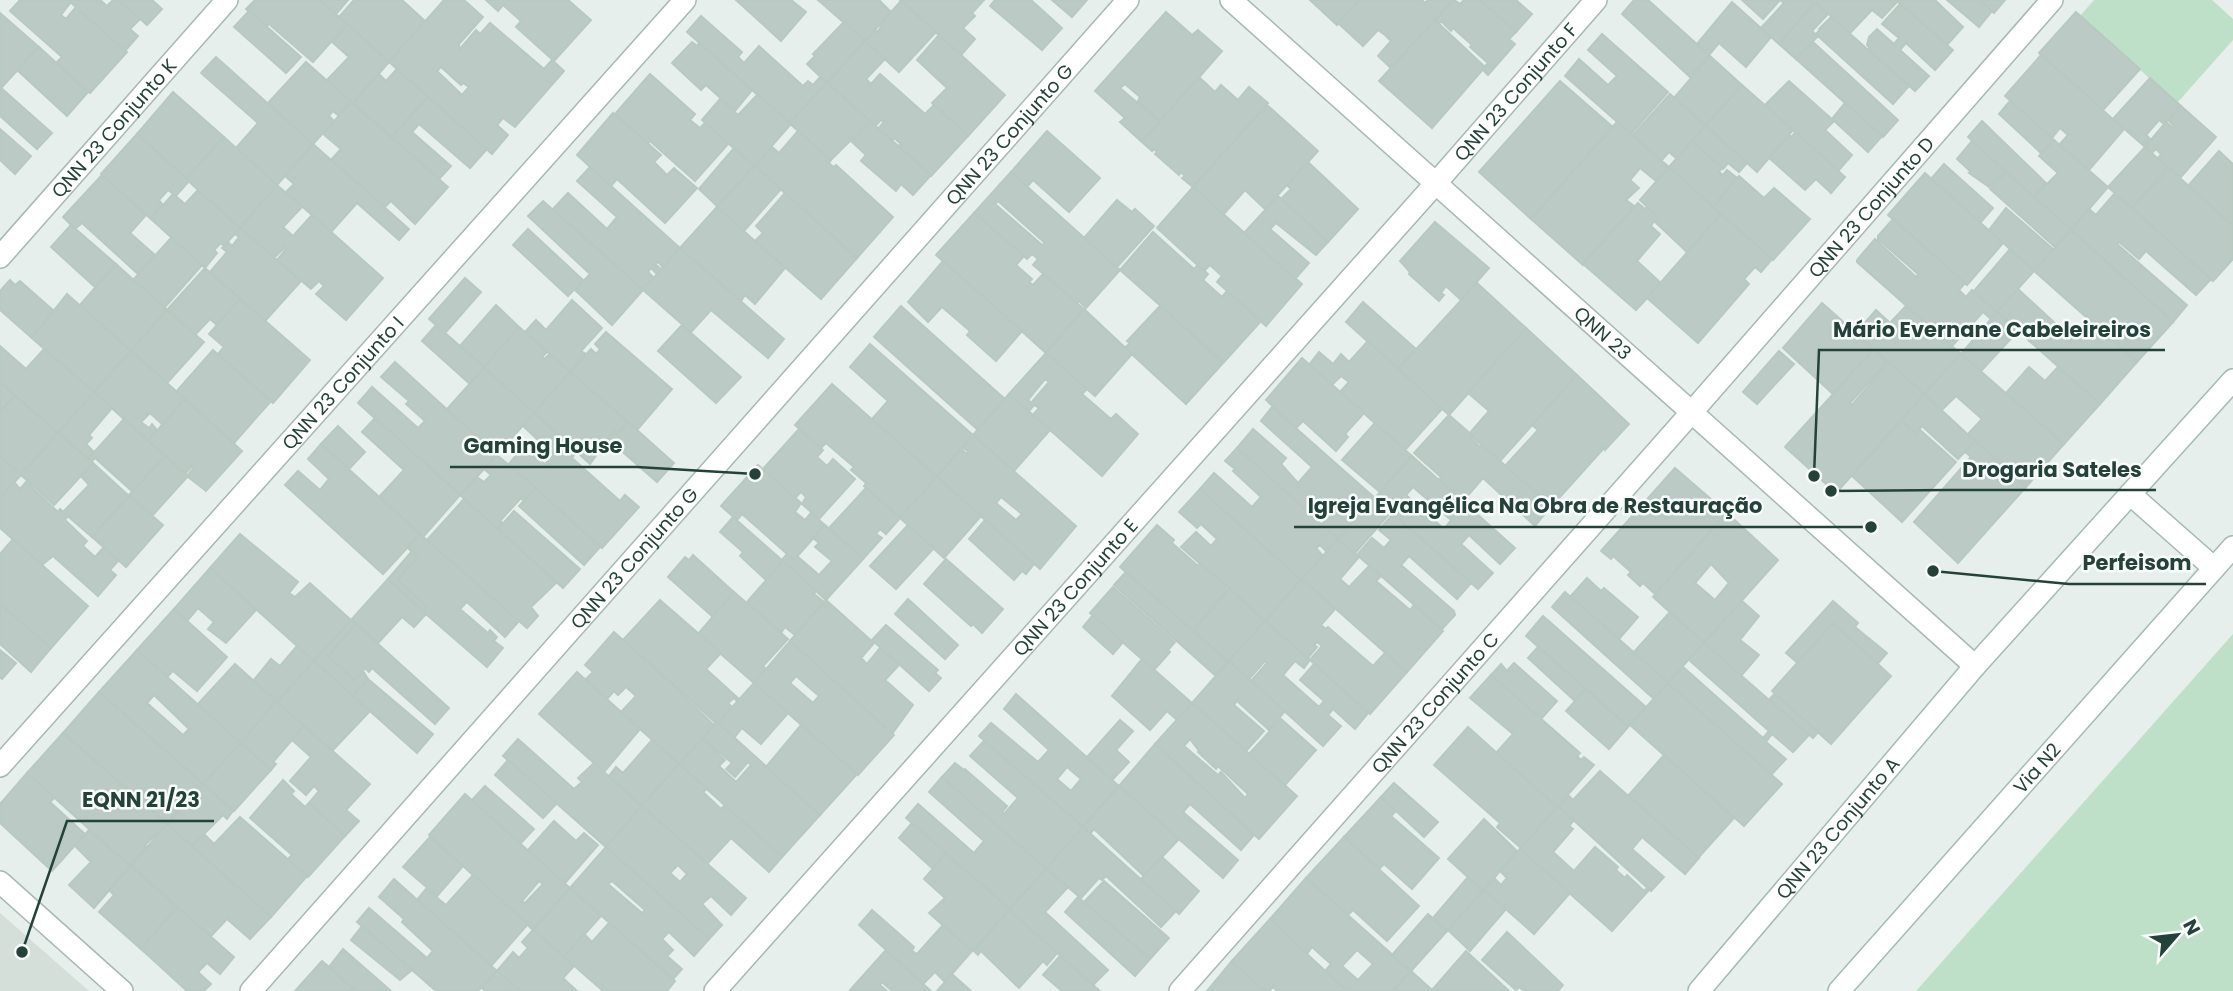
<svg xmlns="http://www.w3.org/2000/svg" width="2233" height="991" font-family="Poppins,sans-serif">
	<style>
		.built { fill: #d4dfda }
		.green { fill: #bfe0c8 }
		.building { fill: #bbcac4; stroke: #b8c9c2; stroke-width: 2; fill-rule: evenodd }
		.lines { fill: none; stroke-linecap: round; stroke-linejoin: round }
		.minor-casing { stroke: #a8b8b2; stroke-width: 24 }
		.tertiary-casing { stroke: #a8b8b2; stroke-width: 24 }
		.secondary-casing { stroke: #a4bbb3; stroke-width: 24 }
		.minor { stroke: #fff; stroke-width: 21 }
		.tertiary { stroke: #fff; stroke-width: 21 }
		.secondary { stroke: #fff; stroke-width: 21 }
		.labels { text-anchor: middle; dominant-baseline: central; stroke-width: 5; stroke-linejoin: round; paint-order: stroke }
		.street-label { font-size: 19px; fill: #24423a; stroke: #f7fbf9 }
		.leader { fill: none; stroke: #24423a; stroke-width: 2.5 }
		.callout-dot { fill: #24423a; stroke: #f7fbf9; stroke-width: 2.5 }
		.callout-label { font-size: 21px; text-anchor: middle; font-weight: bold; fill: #24423a; stroke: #f7fbf9; stroke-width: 5; stroke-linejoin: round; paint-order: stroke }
	</style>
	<rect width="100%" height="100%" fill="#e6efeb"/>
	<polygon class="built" points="0,913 89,991 0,991"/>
	<g class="green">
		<polygon points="2094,0 2212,0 2233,19 2233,40 2177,103 2080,16"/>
		<polygon points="2233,634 2233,991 1916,991"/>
	</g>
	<g class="building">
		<polygon points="20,0 68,0 71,2 61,15 66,19 76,7 127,52 90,93 56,63 62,57 10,11"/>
		<polygon points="68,0 100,0 107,6 113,0 119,0 140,19 130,29 138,36 125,51"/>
		<polygon points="119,0 152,0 162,9 147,25"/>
		<polygon points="255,0 320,0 347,24 313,62 269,24 266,27 246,9"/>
		<polygon points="320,0 348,0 336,14"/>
		<polygon points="354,0 402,0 425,21 389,62 339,17"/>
		<path d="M444,0H464L483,17L459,44V50L476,30L480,34L490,23L544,69L552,60L564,71L515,127L503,118L497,125L508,135L492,154L389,62ZM441,67L461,85L463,83L469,87L462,95L437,71Z"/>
		<polygon points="486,0 568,0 591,20 554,61 516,27 521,21 503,5 498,11"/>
		<polygon points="736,0 791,0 806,12 781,41"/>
		<polygon points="818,0 879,0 891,12 865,41"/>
		<polygon points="984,0 972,13 975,16 963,28 975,39 961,55 901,1"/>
		<polygon points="995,0 1031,0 1062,28 1042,50 990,6"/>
		<polygon points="1052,0 1087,0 1072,17"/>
		<polygon points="1310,0 1360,0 1337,25"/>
		<polygon points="1360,0 1422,0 1425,3 1428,0 1454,0 1392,69 1378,56 1391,41 1385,35 1378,30 1363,46 1338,23"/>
		<polygon points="1454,0 1460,4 1464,0 1480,0 1516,32 1509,39 1515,44 1488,75 1482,69 1488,63 1470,47 1472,45 1453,28 1451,31 1441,21 1439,24 1435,20"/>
		<polygon points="1480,0 1516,0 1532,14 1516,32"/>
		<polygon points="1634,0 1648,0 1709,55 1690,77 1622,14"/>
		<polygon points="1742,0 1780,0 1763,19"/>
		<polygon points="1780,0 1813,0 1815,2 1779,44 1761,28 1784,3"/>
		<polygon points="1817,0 1896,0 1898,1 1882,18 1872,10 1850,33 1815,2"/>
		<polygon points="1896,0 1935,0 1963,27 1947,45"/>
		<polygon points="1947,0 1980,0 1992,11 1979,27"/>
		<polygon points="1980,0 2005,0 1994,13"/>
		<polygon points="901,1 936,32 899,72 865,41 875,30 877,32 881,27 879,25"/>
		<polygon points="1732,2 1771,37 1746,67 1719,43 1709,55 1697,44"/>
		<polygon points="1815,2 1828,14 1812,31 1818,36 1796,59 1779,44"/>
		<polygon points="1900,4 1953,50 1935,70 1906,43 1900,50 1929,76 1915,91 1868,50 1870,48 1867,45 1869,37 1877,29 1894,44 1899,38 1882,24"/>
		<polygon points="249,11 301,57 286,73 234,27"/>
		<polygon points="1166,12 1192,35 1198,30 1222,51 1161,121 1138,101 1140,97 1125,84 1120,88 1160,122 1142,142 1120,122 1125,118 1095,91"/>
		<polygon points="2076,12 2140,69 2103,110 2039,53"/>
		<polygon points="0,13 39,47 1,88 0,87"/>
		<polygon points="701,16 742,52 738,57 744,63 759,46 803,86 808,81 813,85 821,76 827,83 789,123 687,32"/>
		<polygon points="1831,17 1909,86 1893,104 1818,36 1816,34 1820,30 1819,29"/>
		<polygon points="1435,20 1485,67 1432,128 1379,81"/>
		<polygon points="844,22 865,41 827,83 807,64 815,56 813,54"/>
		<polygon points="347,24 389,62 353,103 327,80 349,57 332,42"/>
		<polygon points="1602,34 1668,92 1631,134 1565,76 1579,59 1608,85 1617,76 1588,50"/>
		<polygon points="939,35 1005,95 968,136 932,103 947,88 917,60"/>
		<polygon points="865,41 885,59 866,79 871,84 880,74 925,114 934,105 968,136 931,176 898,146 901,144 894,138 892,141 878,129 884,122 881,120 875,126 827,83"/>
		<polygon points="692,42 697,46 699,43 752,90 735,111 706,85 701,90 672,63"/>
		<polygon points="1813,42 1898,120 1883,137 1796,59"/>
		<polygon points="39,47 88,92 67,116 17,70"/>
		<polygon points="2041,55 2124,129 2089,170 2059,145 2068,135 2060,128 2052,138 2005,96"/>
		<polygon points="1710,56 1742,85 1706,126 1674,98"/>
		<polygon points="216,57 313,144 277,185 236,148 258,123 201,73"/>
		<polygon points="306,62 351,102 339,116 333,111 329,116 334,121 313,144 268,103"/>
		<polygon points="397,69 428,97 392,137 353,103 379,74 386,81"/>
		<polygon points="650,74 695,114 690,120 700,128 705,123 728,144 695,181 650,141 648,144 615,114"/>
		<polygon points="1199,77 1215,92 1221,85 1238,100 1249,87 1268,103 1193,187 1182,178 1185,176 1181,172 1179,175 1155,154 1157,152 1154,149 1152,151 1142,142"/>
		<polygon points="2150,78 2181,106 2164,124 2159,120 2146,135 2150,139 2145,147 2113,119"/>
		<polygon points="1560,81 1613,127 1531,219 1479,172"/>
		<polygon points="1789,81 1834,121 1825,130 1852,155 1838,171 1765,105"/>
		<polygon points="827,83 870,121 831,160 789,123"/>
		<polygon points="1742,85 1793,130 1757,172 1706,126"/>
		<polygon points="0,87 52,133 37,149 0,116"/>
		<polygon points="173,92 224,137 186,179 137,134"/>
		<polygon points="758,94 791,124 754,166 702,120 720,99 738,115"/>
		<polygon points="1670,94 1706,126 1676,158 1669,152 1661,161 1633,135"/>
		<polygon points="428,97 487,149 470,168 419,124 412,132 451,166 439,179 392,137"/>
		<polygon points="2010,101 2054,140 2041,153 1999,114"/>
		<polygon points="351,102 448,187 415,224 391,201 385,207 331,160 341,149 323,134"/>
		<polygon points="1845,103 1882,136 1868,152 1832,119"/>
		<polygon points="1267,105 1318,151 1265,209 1245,190 1223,215 1193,187"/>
		<polygon points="2181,106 2216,137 2180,178 2158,158 2161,154 2156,149 2152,153 2145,147 2166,122 2173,128 2175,127 2168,120"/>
		<polygon points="613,113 661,155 654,162 667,175 674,168 697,188 665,223 617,179 611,186 577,155"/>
		<polygon points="870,121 931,175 913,195 901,184 896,191 861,161 866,155 852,142"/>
		<polygon points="1982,121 2046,183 2034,197 1968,137"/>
		<polygon points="1617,122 1669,167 1656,181 1640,168 1630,180 1639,188 1626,200 1634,206 1583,265 1531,219"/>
		<polygon points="1706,126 1747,163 1739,172 1728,163 1723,169 1692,141"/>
		<polygon points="0,129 31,156 15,174 0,160"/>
		<polygon points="798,131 831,160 829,163 833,167 836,165 893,217 857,258 755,166 772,147 779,153"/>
		<polygon points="1047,131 1100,178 1069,212 1033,180 1027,187 1011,172"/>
		<polygon points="1796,132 1845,177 1831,193 1816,179 1805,190 1769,158 1789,135 1791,137"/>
		<polygon points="137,134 189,181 176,196 168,190 159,200 163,205 151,219 101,174"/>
		<polygon points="224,137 277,185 240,228 186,179"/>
		<polygon points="2054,140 2108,187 2071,230 2034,197 2058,173 2039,156"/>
		<polygon points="1692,141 1722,168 1719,172 1723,175 1727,170 1737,178 1713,207 1669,167"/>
		<polygon points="1972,141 2005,171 1989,187 1969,173 1971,172 1957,159"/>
		<polygon points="313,144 409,229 399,240 357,203 331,232 286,192 294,184 285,176"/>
		<polygon points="2145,147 2168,168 2131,208 2108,187"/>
		<polygon points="734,148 754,166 717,206 699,189"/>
		<polygon points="2219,151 2233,164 2233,226 2188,186"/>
		<polygon points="1308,162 1358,209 1328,242 1281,199 1291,189 1287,185"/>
		<polygon points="1944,164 1993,208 1980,223 1931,179"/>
		<polygon points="755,166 781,189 744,231 717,207"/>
		<polygon points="590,167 680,248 663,267 658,262 655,264 661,269 657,274 651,268 648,272 654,278 643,290 553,209 568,193 607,229 617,217 577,181"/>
		<polygon points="1669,167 1721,214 1687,252 1653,220 1657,216 1640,200"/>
		<polygon points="2170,169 2233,226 2233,259 2213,281 2131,209"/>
		<path d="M1011,172L1120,270L1086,308L1079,301L1077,303L1033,265L1038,259L1032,254L1027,259L974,213ZM998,201L1045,243L1042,245L995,204Z"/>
		<polygon points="2006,172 2071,230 2055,247 1990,189"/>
		<polygon points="1925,173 2003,243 1967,285 1888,215"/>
		<polygon points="102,175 146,215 130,233 155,255 138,274 82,223 75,229 63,217"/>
		<polygon points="1739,176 1764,198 1774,188 1810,219 1773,260 1713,207"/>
		<polygon points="277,185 302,207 283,227 293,236 312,215 383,278 346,320 316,294 324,286 319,281 311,289 277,260 286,249 285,247 274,258 240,228"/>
		<polygon points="1193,187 1302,284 1266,326 1217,282 1222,276 1210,265 1204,271 1157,228"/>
		<polygon points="198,190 240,228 224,246 221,243 214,250 217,253 205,268 151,219 173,194 185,204"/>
		<polygon points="785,193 857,258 821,299 755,241 763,233 756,226"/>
		<polygon points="2115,193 2211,279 2196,295 2146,251 2139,259 2119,242 2117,244 2187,305 2173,322 2071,230 2089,209 2096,215"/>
		<polygon points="1278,196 1328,242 1316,255 1276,223 1270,229 1309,263 1295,279 1244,233"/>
		<polygon points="1117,200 1132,212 1135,209 1154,226 1117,267 1084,238"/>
		<polygon points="543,201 643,290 612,325 575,290 590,274 528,216"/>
		<polygon points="1638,203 1645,209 1647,207 1657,216 1651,226 1660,234 1637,261 1661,283 1636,310 1583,264"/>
		<polygon points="717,207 785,268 755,304 745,295 741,301 680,248"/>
		<polygon points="2006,208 2053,249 2034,271 1989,230"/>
		<polygon points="974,213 1024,256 1016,265 1032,279 1029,282 1033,285 1043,274 1084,309 1046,353 936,255"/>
		<polygon points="1721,214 1772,259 1761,272 1755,267 1744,279 1749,284 1698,343 1647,298"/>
		<polygon points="1893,219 1965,283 1959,290 1966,297 1972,290 1997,312 1991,319 1983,312 1952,346 1857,262 1857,260 1875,239 1916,277 1918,274 1878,239 1878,236"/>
		<polygon points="1435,222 1489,268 1461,300 1446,286 1441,293 1444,295 1439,301 1409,274 1410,272 1400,261"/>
		<polygon points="71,225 116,264 95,287 51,247"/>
		<polygon points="240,228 301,281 265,321 210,272 227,252 222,248 228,242 232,246 239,237 235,234"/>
		<polygon points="528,229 583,280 568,296 513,245"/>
		<polygon points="2071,230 2173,322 2137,362 2034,271"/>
		<polygon points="1153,232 1194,269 1198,265 1208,274 1203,280 1222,297 1227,291 1261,321 1224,362 1120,270"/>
		<polygon points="171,238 202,265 165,307 133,280"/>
		<polygon points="680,248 784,339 768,358 711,310 691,332 643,290"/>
		<polygon points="2010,249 2034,271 1997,312 1974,291"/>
		<polygon points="943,261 1022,331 996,361 967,335 970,331 942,307 928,322 908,302"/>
		<polygon points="116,264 167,310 131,351 80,305"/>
		<polygon points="205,268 240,299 217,325 210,319 196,334 167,310"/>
		<polygon points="465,278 481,292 445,333 429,319"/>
		<polygon points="10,280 15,285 20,281 53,310 49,315 51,316 32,338 0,310 0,291"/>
		<polygon points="1477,283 1526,328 1449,415 1398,369"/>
		<polygon points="2018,289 2072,339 2089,320 2137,362 2100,404 1997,312"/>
		<polygon points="67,294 131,351 94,392 32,338"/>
		<polygon points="240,299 310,360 273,403 218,354 224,347 209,334"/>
		<polygon points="572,300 602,328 581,351 586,354 570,372 525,332 536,320 546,330"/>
		<polygon points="1363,302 1416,349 1398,369 1346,322"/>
		<polygon points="1822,303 1874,349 1833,394 1783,348"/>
		<polygon points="496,305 519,327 484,367 460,346"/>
		<polygon points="901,306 1005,399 978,430 874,337"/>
		<polygon points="1160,306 1223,363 1186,404 1125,348 1130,343 1127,341"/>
		<polygon points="1906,306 1961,354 1924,394 1856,333 1876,310 1890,323"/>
		<polygon points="1084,309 1132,354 1095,396 1046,353"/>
		<polygon points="167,310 204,342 167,383 131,351"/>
		<polygon points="1997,312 2018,331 1981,371 1961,354"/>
		<polygon points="436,325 484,367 470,384 422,341"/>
		<polygon points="682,325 741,377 716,403 658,351"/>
		<polygon points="519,327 547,352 542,357 544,359 550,354 570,372 534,413 484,367"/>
		<polygon points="1526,328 1577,375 1500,461 1469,434 1489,411 1468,393"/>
		<polygon points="606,332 672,389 637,430 570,372 591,349 596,354 600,349 595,344"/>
		<polygon points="1368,341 1442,409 1405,450 1340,392 1349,382 1341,376 1332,385 1309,365 1319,352 1333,364 1341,354 1349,362"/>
		<polygon points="870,344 973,435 937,477 872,419 888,401 850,367"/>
		<polygon points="0,346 26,369 44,349 94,392 58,433 0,382"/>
		<polygon points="1874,349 1887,362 1850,403 1852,405 1889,362 1924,394 1836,493 1785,447"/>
		<polygon points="213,350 271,401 234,443 176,392"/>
		<polygon points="131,351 185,399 160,428 162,424 150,413 141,422 149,428 152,424 157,430 148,441 94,392"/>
		<polygon points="1779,351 1794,364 1757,404 1743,392"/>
		<path d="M1046,353L1087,389L1082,394L1111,419L1116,414L1138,434L1102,476L1033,415L1039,408L1034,405L1029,411L1009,394ZM1045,379L1049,382L1031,403L1028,400Z"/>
		<polygon points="1961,354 2064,444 2026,487 1968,434 1982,419 1956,396 1942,410 1924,394"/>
		<polygon points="1302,358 1364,413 1345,434 1348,437 1336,451 1303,421 1296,428 1266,400"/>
		<polygon points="395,362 497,455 460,495 358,403 372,387 418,428 425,421 406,404 409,401 381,377"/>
		<polygon points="2029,367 2045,381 2058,367 2100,404 2064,444 2006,393"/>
		<polygon points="484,368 534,413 497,455 447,409"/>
		<polygon points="570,372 628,422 617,434 614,431 590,464 534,413"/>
		<polygon points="1577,375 1629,424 1605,450 1604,448 1551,507 1505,466 1538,430 1532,425 1534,423"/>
		<polygon points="0,382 15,396 0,412"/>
		<polygon points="832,384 937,477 900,518 864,486 866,483 851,470 854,467 826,443 821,448 795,425"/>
		<polygon points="94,392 112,408 89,435 92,438 86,444 94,452 88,459 58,433"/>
		<polygon points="1009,394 1050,430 1014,471 973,435"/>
		<polygon points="1924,394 1975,441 1958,459 1922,426 1916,433 1901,421"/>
		<polygon points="15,396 58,433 21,475 0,456 0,412"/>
		<polygon points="185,399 242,451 206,491 187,476 194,467 192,466 185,474 148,441"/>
		<polygon points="1272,407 1375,498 1338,539 1322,524 1326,520 1309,505 1305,509 1237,448 1253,429 1286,458 1281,464 1298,483 1312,467 1261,421"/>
		<polygon points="534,413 566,442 554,455 523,426"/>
		<polygon points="1449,415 1473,436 1471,438 1480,447 1482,445 1551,506 1535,526 1483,478 1463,501 1439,480 1441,477 1414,453"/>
		<polygon points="375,418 460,495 423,537 379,497 404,470 362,432"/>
		<polygon points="124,419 165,456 133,492 95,458 91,462 88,459"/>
		<polygon points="1901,421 1916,433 1919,429 1956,462 1902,522 1852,476"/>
		<polygon points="628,422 674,463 657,482 608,439 614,431 617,434"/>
		<polygon points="1375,423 1412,456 1380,492 1342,460"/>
		<polygon points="338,426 365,452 349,469 321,444"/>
		<polygon points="799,429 823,450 817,457 827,466 833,459 855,479 819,519 802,504 806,497 801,492 795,498 763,469"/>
		<polygon points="58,433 93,463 54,505 21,475"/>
		<path d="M973,435L1076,526L1040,569L937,477L961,449L967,454L968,451L963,448ZM1001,497L1022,514L1016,520L996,503Z"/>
		<polygon points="1975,441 2026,487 1958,563 1914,522 1971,457 1965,452"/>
		<polygon points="566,442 577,451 572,458 620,501 625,495 639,507 602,548 508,465 523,447 545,464"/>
		<polygon points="321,444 420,534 383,574 285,485 298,471 320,490 329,479 308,459"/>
		<polygon points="1237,448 1338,539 1327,552 1320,545 1316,548 1323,556 1301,580 1200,489 1214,473 1252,507 1261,497 1233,471 1235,469 1225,461"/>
		<polygon points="497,455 536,488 524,501 521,498 500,521 503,523 498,529 460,495 477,477 484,482 491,475 484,469"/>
		<polygon points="0,456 21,475 0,498"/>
		<polygon points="165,456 188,476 152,516 129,495"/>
		<path d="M1412,456L1515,548L1500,564L1469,535L1461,544L1493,573L1478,589L1375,498ZM1413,487L1451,520L1444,529L1406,495Z"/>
		<polygon points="93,463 129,496 92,537 63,512 89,485 81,476"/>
		<polygon points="758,465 801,503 795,512 805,520 811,513 825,525 794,560 742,514 737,520 721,506"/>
		<polygon points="1675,468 1727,513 1655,594 1643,583 1640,586 1628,575 1631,572 1613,556 1611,559 1601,551"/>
		<polygon points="937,477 981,516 944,558 900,518"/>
		<polygon points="14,482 20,489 26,482 58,512 60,509 68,516 65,520 87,541 83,546 95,557 104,547 119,560 110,570 116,575 98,596 53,556 42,565 0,528 0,498"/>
		<polygon points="536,488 600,547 584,565 519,506"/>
		<polygon points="866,488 900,518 886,534 880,529 876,534 882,538 863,559 829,528"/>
		<polygon points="1200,489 1301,580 1265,621 1181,547 1196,532 1211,546 1217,539 1201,524 1197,528 1179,512"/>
		<polygon points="129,496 163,525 126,567 92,537"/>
		<polygon points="1375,498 1391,512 1355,553 1338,539"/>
		<polygon points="464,499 557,582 531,607 538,616 527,628 427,540"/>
		<polygon points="514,511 580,569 563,588 498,529"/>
		<path d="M1727,513L1778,560L1704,643L1653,597ZM1711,564L1729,583L1715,600L1695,583Z"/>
		<polygon points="1393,514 1471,583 1457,599 1409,556 1401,565 1454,611 1455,615 1442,629 1357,555 1372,538 1384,548 1391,540 1379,530"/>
		<polygon points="733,517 783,561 766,580 740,556 743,552 720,532"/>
		<polygon points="985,520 1034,564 1026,574 1022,571 1014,580 969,539"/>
		<polygon points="825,525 863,559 826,600 782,560 787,554 794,560 797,556 819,575 832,561 815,547 819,543 813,538"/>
		<polygon points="908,525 934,548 896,589 870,566"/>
		<polygon points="1157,525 1174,540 1172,543 1198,566 1200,563 1227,586 1225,589 1227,591 1193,631 1120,567"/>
		<polygon points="240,534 298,582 289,593 295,597 310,583 351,620 314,661 210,568"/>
		<polygon points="420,534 519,621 505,637 467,602 460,609 488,633 490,630 497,637 494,641 503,648 487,667 426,614 423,610 427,607 397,580 417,557 407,547"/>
		<polygon points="13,539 88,606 51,648 0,604 0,554"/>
		<polygon points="1338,539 1359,557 1340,579 1349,587 1369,566 1381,576 1376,581 1410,610 1414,605 1443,631 1407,672 1302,579"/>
		<polygon points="412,551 417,557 397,580 427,607 423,610 388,579"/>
		<polygon points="693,555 734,592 713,617 668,577 685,557 689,560"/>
		<polygon points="946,559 1003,609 982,633 973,624 971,626 924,584"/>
		<polygon points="783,561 816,591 814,594 824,602 795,635 785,627 781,633 747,602"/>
		<polygon points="210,568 256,610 226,643 208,629 214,622 198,608 187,621 174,609"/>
		<polygon points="1126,572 1229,662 1216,676 1114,585"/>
		<polygon points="1587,578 1601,591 1604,588 1638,617 1619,639 1570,597"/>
		<polygon points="388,579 426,614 414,627 402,617 378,643 351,620"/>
		<polygon points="1302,579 1335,609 1321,625 1326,629 1328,627 1373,666 1385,653 1407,672 1370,714 1310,660 1322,646 1317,642 1314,645 1317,647 1308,658 1265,621"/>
		<polygon points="1113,587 1175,642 1168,650 1170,652 1154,670 1090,613"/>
		<polygon points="1229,588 1265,621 1229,662 1193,631"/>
		<polygon points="734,592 788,639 763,666 766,669 754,683 698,634"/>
		<polygon points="1565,592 1668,682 1654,699 1552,607"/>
		<polygon points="908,599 958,645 945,659 895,614"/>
		<polygon points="660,600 721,653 706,669 739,699 737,701 734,698 728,703 732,707 717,724 623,640"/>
		<polygon points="826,600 874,643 861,658 867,664 880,648 899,665 885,680 913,705 892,734 790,641"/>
		<polygon points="1742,601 1759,616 1740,640 1759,655 1741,676 1704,643"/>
		<polygon points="1833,601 1858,623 1855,627 1887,653 1813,738 1769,700 1800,665 1786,653"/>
		<polygon points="0,604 51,648 31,672 0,644"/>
		<polygon points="174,609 227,657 197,691 173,671 167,677 137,650"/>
		<polygon points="1670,612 1704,643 1668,682 1634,652"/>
		<polygon points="1093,615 1123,642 1113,654 1083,627"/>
		<polygon points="1543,616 1646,707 1628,727 1526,636"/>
		<polygon points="351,620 356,624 328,656 355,680 363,671 368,679 353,696 314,661"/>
		<polygon points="1265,621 1310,660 1304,668 1295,661 1283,675 1319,707 1324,701 1300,680 1314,664 1368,713 1355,729 1333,709 1328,715 1341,726 1323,746 1251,681 1267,663 1265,661 1249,679 1229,661"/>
		<polygon points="1833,623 1891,676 1831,744 1772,691"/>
		<polygon points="356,624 449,708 435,724 372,668 369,672 365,668 355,680 328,656"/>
		<polygon points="886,625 938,670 935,673 941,678 929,691 872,640"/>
		<polygon points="614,632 682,693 681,694 714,725 679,764 621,712 636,696 626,687 618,695 614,691 607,699 585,680 593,672 585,665"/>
		<path d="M790,641L894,735L858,775L754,683ZM796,676L819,696L813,703L790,683Z"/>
		<polygon points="1704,643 1809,735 1793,752 1772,734 1766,742 1786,759 1771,775 1668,683 1683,667 1763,738 1769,731 1689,660"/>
		<polygon points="297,646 314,661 277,702 253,681 271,659 280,666"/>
		<polygon points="1538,647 1586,689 1575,701 1528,658"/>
		<polygon points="0,650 16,663 2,679 0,677"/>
		<path d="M137,650L241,743L203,784L99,692ZM154,695L189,729L183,735L147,703Z"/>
		<polygon points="1142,659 1192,703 1177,720 1167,711 1150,730 1112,696"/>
		<polygon points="314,661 370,711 332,751 277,702"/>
		<polygon points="1229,661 1285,711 1269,730 1237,701 1234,705 1264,731 1246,751 1192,703"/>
		<polygon points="1514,663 1557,701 1541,719 1491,675 1501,664 1507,671"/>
		<polygon points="235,664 276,701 241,743 198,704"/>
		<polygon points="577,672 640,729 604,772 539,714"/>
		<polygon points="1491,675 1580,753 1577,756 1581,760 1584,757 1594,765 1557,807 1496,753 1513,734 1470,698"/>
		<polygon points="368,679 433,734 417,753 353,696"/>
		<polygon points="754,683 788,713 761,744 742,728 734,738 717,724"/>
		<polygon points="1668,683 1782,784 1744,826 1630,725"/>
		<polygon points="1586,689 1628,727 1609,749 1566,711"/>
		<polygon points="99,692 203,784 167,824 63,733"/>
		<path d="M1016,694L1119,786L1083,827L979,736L991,723L1038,762L1049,750L1004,709ZM1067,767L1081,779L1071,791L1057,779Z"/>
		<polygon points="276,701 304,726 273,762 276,764 271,770 241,743"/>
		<path d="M1192,703L1297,796L1259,839L1155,744ZM1190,739L1199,751L1198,752L1216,769L1218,766L1248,794L1245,798L1221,772L1218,775L1184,746Z"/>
		<polygon points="1281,719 1316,750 1285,785 1249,754"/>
		<polygon points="1120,720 1133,731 1116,750 1129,762 1112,780 1087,757"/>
		<polygon points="717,722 820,815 782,857 679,764 702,739 725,760 719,766 736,782 751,765 748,762 735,777 726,769 732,763 703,738"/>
		<polygon points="801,725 857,774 820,815 766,767"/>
		<polygon points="304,726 370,784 346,810 359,821 345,836 309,803 319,791 314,786 306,795 290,781 311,757 292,740"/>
		<polygon points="1468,727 1557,807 1521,848 1497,827 1500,823 1434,765"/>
		<polygon points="63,733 167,824 145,845 147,847 130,866 27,773"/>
		<polygon points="518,739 574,789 582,782 578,778 594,763 642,806 606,847 503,756"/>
		<polygon points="652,740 679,764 642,806 609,776 616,767 623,773"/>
		<polygon points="984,741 1083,827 1046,869 942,777 955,763 964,770 965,769 1007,806 1002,812 1004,814 1018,798 970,756"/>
		<polygon points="241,743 271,770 234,811 203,784"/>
		<polygon points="1155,744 1254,835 1241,850 1190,804 1183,812 1238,860 1223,878 1119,786"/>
		<polygon points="1664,755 1734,818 1698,858 1628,796"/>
		<polygon points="508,760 557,803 543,818 495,775"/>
		<polygon points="679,764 707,789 703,792 721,809 725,805 782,857 769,872 731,838 707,864 642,806"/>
		<polygon points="1600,771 1699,858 1685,874 1642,837 1632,849 1664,877 1651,891 1559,807 1569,796 1573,800"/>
		<polygon points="27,773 54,798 50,802 85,834 52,871 0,823 0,804"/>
		<polygon points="942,777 1046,869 1010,909 906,818 918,804 974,853 984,841 929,792"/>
		<polygon points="283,780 294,791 291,794 305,807 309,803 345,836 308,877 288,859 292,855 250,818"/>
		<polygon points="1394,783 1438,822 1424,837 1381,797"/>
		<polygon points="203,784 233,811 227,819 223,815 192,846 167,824"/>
		<polygon points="485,786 534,829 520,844 472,800"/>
		<polygon points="1119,786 1179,839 1144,876 1094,829 1090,834 1083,827"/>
		<path d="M465,794L570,888L533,930L429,835ZM539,881L543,884L525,903L522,901Z"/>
		<polygon points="1381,797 1396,811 1391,816 1439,858 1412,889 1384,864 1379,869 1344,837"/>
		<path d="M642,806L746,898L731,915L711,896L702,904L722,925L709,939L606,847ZM678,865L687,874L680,882L670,873Z"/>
		<polygon points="1558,806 1574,820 1569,826 1573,829 1553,852 1574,871 1595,847 1618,867 1616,870 1625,878 1627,875 1644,891 1647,888 1649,890 1612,931 1520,849"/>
		<polygon points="240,817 307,876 271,917 192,846 204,834 214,844"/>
		<polygon points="1484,819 1517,851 1483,891 1448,859"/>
		<polygon points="554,821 576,841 584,833 598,845 565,883 528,850"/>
		<polygon points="912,823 946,853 932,868 899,838"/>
		<polygon points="167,824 271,917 250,939 227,919 211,936 131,866"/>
		<polygon points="1083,827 1176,911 1161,927 1106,876 1102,880 1099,878 1081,898 1046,869"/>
		<polygon points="89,830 130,866 94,908 69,885 91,862 75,846"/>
		<polygon points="430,837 463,866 437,896 403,867"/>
		<polygon points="1344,837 1419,906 1387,941 1353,910 1348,915 1306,878"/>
		<path d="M606,847L709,939L694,956L669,932L662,939L673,950L667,956L682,969L673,979L570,888ZM612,881L645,910L642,913L608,884Z"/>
		<polygon points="1520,849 1570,893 1534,934 1484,890 1494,878 1501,885 1507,878 1500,871"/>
		<polygon points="946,854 1010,909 972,951 929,913 945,898 924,879"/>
		<polygon points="1162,857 1199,891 1179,914 1141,879"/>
		<polygon points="131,866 177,907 141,949 99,912 114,895 109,890"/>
		<polygon points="1046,869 1068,887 1045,912 1108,970 1093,985 1009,910"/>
		<polygon points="473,875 528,924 491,966 417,900 426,889 446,905"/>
		<polygon points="1468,877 1483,891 1447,931 1433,918"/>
		<path d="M1306,878L1411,971L1393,991H1347L1325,971L1331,964L1312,947L1307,954L1270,919ZM1357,950L1373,964L1358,980L1342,966Z"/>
		<polygon points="394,879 497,971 478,991 436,991 357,922 369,908 427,958 433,951 402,922 404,919 379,897"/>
		<polygon points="1104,881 1169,938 1150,959 1084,902"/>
		<polygon points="570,888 601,916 564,957 533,930"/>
		<polygon points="1484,890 1506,909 1470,951 1448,930"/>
		<polygon points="1078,897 1150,959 1135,976 1065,912"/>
		<polygon points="177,907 234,957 220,974 207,963 198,972 211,984 204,991 187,991 141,949"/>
		<polygon points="872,910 914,947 912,951 917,954 943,925 972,951 945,982 935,972 923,984 859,925"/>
		<polygon points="1009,910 1057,953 1047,965 1043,961 1019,988 981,951 978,955 974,951"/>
		<polygon points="1428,914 1447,931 1411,971 1392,955"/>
		<polygon points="1270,919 1307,954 1347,991 1277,991 1273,987 1269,991 1265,991 1231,962"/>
		<polygon points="609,923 675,981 667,991 603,991 564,957 584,934 592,942"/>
		<polygon points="362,926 412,970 400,980 351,940"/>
		<polygon points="533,930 574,966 563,978 577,991 520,991 497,971 513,952 519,958 528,948 522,942"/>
		<polygon points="1507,932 1563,985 1558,991 1524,991 1519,987 1516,990 1482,960"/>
		<polygon points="343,949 391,991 355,991 329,967"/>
		<polygon points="886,950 923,984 931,991 892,991 882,982 880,985 887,991 850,990"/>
		<polygon points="1466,951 1509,991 1432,990"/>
		<polygon points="1060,956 1093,985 1100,991 1062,991 1043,975"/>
		<polygon points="322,961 329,967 355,991 295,991"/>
		<polygon points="1231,962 1234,964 1265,991 1207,991"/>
		<polygon points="497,971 520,991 485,991 482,988"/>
		<polygon points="1411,971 1432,990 1433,991 1393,991"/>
		<polygon points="952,974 971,991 937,991"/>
	</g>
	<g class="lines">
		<g class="minor-casing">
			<g id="minor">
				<path id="s1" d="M0,257L227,0"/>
				<path id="s2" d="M0,766L685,0"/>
				<polyline points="0,882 122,991"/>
				<path id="s3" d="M251,991L1128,0"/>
				<path id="s4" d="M715,991L1436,183L1596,0"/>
				<path id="s5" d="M1180,991L1691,413L2052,0"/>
			</g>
		</g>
		<g class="tertiary-casing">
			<g id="tertiary">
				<path id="s6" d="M1231,0L1975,666"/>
			</g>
		</g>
		<g class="secondary-casing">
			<g id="secondary">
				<polyline points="2130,494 2214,568"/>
				<path id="s7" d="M1699,991L1975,666L2233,380"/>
				<path id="s8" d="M1839,991L2233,547"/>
			</g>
		</g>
		<use href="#minor" class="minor"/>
		<use href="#tertiary" class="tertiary"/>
		<use href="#secondary" class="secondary"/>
	</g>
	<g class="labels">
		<g class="street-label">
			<text stroke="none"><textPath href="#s4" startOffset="1204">QNN 23 Conjunto F</textPath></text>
			<text stroke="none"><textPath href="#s1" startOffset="172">QNN 23 Conjunto K</textPath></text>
			<text stroke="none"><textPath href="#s3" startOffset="1144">QNN 23 Conjunto G</textPath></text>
			<text stroke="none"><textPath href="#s5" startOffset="1045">QNN 23 Conjunto D</textPath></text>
			<text stroke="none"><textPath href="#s6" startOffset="499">QNN 23</textPath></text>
			<text stroke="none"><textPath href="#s2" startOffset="514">QNN 23 Conjunto I</textPath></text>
			<text stroke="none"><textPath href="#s3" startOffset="578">QNN 23 Conjunto G</textPath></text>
			<text stroke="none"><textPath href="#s4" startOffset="541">QNN 23 Conjunto E</textPath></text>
			<text stroke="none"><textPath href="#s5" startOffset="385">QNN 23 Conjunto C</textPath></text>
			<text stroke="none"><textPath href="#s8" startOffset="298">Via N2</textPath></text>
			<text stroke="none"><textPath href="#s7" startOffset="214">QNN 23 Conjunto A</textPath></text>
		</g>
	</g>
	<path class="leader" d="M1814 476L1819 350H2165M755 474L637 467H450M1831 491L1948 490H2156M1871 527L1776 527H1294M1933 571L2069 584H2206M22 952L67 821H214"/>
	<g class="callout-dot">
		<circle cx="1814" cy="476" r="7"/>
		<circle cx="755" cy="474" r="7"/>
		<circle cx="1831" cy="491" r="7"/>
		<circle cx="1871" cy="527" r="7"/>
		<circle cx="1933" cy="571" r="7"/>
		<circle cx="22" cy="952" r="7"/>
	</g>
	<g class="callout-label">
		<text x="1992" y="337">Mário Evernane Cabeleireiros</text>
		<text x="543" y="453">Gaming House</text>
		<text x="2052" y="477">Drogaria Sateles</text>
		<text x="1535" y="513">Igreja Evangélica Na Obra de Restauração</text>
		<text x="2137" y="570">Perfeisom</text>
		<text x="141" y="807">EQNN 21/23</text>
	</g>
	<g transform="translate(2177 935) rotate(62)" stroke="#f7fbf9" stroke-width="5" paint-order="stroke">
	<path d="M0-5L12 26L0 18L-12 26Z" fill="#24423a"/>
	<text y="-10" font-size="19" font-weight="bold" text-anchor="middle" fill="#24423a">N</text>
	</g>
</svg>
